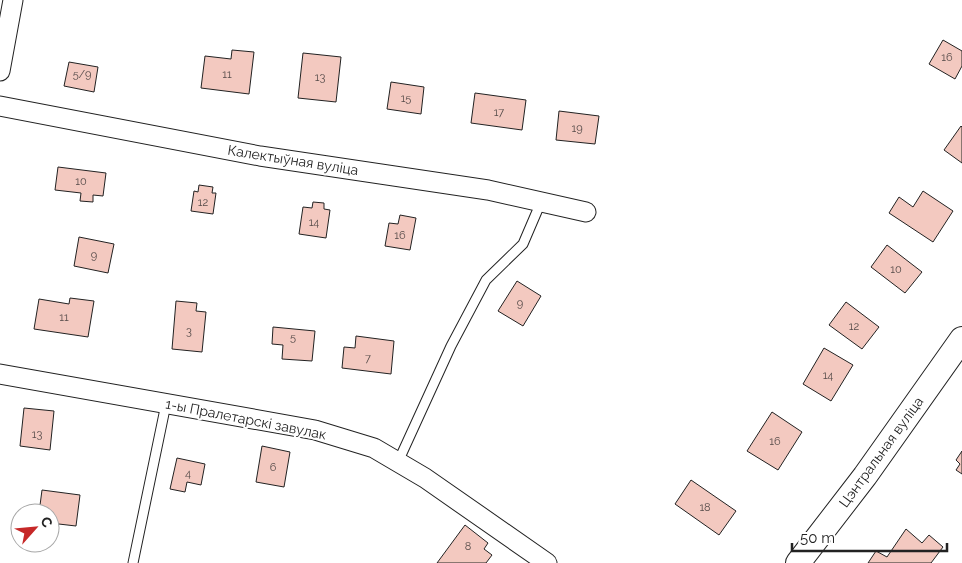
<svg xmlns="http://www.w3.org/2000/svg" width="962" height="563" font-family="Raleway,sans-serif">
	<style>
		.building { fill: #f3c9c0; stroke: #222 }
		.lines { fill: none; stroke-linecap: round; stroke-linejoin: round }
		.service-casing { stroke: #222; stroke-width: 11 }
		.minor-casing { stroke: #222; stroke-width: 21 }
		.tertiary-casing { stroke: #222; stroke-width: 26 }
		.service { stroke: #fff; stroke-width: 9 }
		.minor { stroke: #fff; stroke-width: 19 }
		.tertiary { stroke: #fff; stroke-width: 24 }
		.labels { text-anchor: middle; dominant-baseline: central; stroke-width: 4; stroke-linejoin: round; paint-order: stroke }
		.number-label { font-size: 11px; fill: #564c4a }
		.street-label { font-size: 14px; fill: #222; stroke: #fff }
	</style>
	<rect width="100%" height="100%" fill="#fff"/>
	<g class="building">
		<polygon points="943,40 962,51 962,66 955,79 929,64"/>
		<polygon points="232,50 254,52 249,94 201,88 205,56 231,59"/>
		<polygon points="303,53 341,57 336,102 298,98"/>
		<polygon points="69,62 98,67 94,92 64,86"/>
		<polygon points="391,82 424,87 421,114 387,109"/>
		<polygon points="475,93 526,100 522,130 471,123"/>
		<polygon points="559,111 599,116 595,144 556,140"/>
		<polygon points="961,126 962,127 962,163 944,150"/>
		<polygon points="58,167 106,173 103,196 93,195 93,202 80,201 81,193 55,190"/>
		<polygon points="199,185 213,187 212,193 216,193 213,214 191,211 194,191 198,192"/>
		<polygon points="923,191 953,211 933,242 889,213 899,197 913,207"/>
		<polygon points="313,202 324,203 324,209 330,210 326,238 299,234 303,207 312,208"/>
		<polygon points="400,215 416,218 410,250 385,246 389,223 398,224"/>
		<polygon points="79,237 114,244 108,273 74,266"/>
		<polygon points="887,245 922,272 905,293 871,267"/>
		<polygon points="517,281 541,296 523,326 498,311"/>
		<polygon points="70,298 94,301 88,337 34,329 39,299 69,304"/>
		<polygon points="176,301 197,303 196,311 206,312 202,352 172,349"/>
		<polygon points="846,302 879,327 862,349 829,325"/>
		<polygon points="273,327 315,331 312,361 282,359 283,345 272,344"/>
		<polygon points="356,336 394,341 391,374 342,368 344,347 355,348"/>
		<polygon points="824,348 853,365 831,401 803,384"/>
		<polygon points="24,408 54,411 50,450 20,446"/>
		<polygon points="772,412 802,432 778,470 747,451"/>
		<polygon points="262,446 290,452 284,487 256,482"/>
		<polygon points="962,451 962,474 956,470 960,464 956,460"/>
		<polygon points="177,458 205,464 201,485 187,482 185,492 170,489"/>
		<polygon points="691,480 736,511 719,535 675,504"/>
		<polygon points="42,490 80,495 76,526 50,523 50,513 39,513"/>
		<polygon points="465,525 488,543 484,549 492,555 486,563 437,563"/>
		<polygon points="906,529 922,543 929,535 943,547 931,563 868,563 876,551 887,557"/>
	</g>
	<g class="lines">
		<g class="service-casing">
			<g id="service">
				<polyline points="398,462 451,346 486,280 523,244 541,202"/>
				<polyline points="133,563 166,404"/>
			</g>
		</g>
		<g class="minor-casing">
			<g id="minor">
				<polyline points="0,71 13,0"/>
				<polyline points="0,106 260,156 488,190 586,212"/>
				<polyline points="0,374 315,430 374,448 425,478 547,563"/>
			</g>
		</g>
		<g class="tertiary-casing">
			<polyline id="tertiary" points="798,563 865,476 962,339"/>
		</g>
		<use href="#service" class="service"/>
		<use href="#minor" class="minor"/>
		<use href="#tertiary" class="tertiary"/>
	</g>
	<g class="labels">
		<g class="number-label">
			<text x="947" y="57">16</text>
			<text x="82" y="74">5/9</text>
			<text x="227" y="74">11</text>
			<text x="320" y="77">13</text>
			<text x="406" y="98">15</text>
			<text x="499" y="112">17</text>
			<text x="577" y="128">19</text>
			<text x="81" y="181">10</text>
			<text x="203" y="202">12</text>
			<text x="314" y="222">14</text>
			<text x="400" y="235">16</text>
			<text x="94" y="255">9</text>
			<text x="896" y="269">10</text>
			<text x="520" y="303">9</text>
			<text x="64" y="317">11</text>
			<text x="854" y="326">12</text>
			<text x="189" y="331">3</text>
			<text x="293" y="337">5</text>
			<text x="368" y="358">7</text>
			<text x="828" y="375">14</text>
			<text x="37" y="434">13</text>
			<text x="775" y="441">16</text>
			<text x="273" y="467">6</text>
			<text x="188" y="473">4</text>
			<text x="705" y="507">18</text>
			<text x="468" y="546">8</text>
		</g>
		<g class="street-label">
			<text transform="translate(293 160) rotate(9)">Калектыўная вуліца</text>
			<text transform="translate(246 419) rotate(11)">1-ы Пралетарскі завулак</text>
			<text transform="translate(881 452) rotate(-54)">Цэнтральная вуліца</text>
		</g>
	</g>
	<g transform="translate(35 528) rotate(63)"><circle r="24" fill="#ffffff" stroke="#a7a7a7"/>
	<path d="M0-4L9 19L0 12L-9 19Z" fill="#c62828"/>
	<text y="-8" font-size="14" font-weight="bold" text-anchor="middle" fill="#222222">С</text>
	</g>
	<path d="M792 543v8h155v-8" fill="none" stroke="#222222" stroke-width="2.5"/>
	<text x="800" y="543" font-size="15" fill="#222222" stroke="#ffffff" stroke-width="4" paint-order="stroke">50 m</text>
</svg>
